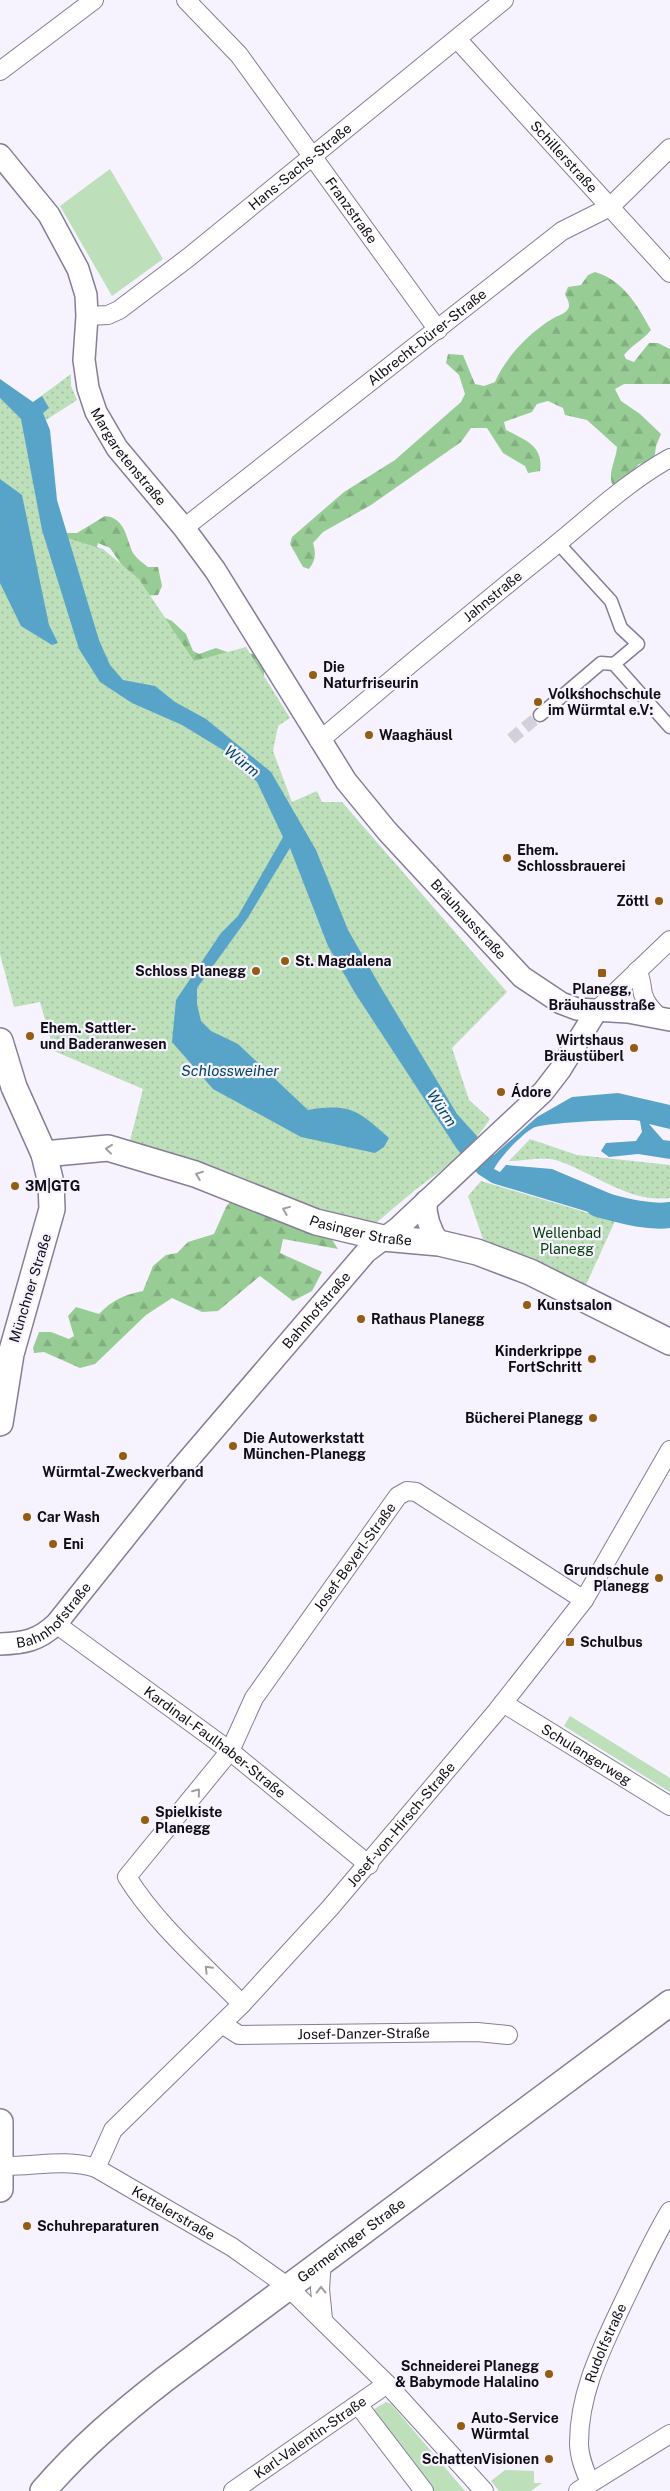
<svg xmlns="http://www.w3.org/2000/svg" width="670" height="2491" font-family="'Public Sans',sans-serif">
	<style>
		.grass { fill: #bddfba }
		.forest { fill: url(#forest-firs) }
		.park { fill: url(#park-dots) }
		.water { fill: #58a4c9 }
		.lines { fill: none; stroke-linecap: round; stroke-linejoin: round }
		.river { stroke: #58a4c9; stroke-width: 26 }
		.pedestrian-tunnel { stroke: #d4d0db; stroke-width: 12; stroke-dasharray: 12 6; stroke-linecap: butt }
		.pedestrian-casing { stroke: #877d98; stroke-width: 15 }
		.minor-casing { stroke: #877d98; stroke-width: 20 }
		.tertiary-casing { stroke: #877d98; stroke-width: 24 }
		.secondary-casing { stroke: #877d98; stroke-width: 28 }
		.pedestrian { stroke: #fff; stroke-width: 12 }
		.minor { stroke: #fff; stroke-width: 18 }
		.tertiary { stroke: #fff; stroke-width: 21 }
		.secondary { stroke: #fff; stroke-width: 25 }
		.oneway { stroke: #a09ea2 }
		.poi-dot { fill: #935d13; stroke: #f6f2fe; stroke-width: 2 }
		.labels { text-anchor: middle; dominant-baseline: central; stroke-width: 4.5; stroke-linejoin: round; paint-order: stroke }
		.street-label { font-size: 14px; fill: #110d17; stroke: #f6f2fe }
		.poi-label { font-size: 14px; font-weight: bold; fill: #110d17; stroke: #f6f2fe; text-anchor: start }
		.park-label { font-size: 14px; fill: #033b05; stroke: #f6f2fe }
		.water-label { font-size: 15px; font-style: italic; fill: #00445e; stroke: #f6f2fe }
	</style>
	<defs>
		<pattern id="forest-firs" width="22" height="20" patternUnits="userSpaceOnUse" patternTransform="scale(1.25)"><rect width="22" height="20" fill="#98cc95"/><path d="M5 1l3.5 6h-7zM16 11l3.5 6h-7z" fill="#82ae80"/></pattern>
		<pattern id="park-dots" width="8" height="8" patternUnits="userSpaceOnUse" patternTransform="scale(1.25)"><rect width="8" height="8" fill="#bddfba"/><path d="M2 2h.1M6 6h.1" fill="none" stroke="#a1be9f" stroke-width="1.8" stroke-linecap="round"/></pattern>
	</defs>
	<rect width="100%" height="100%" fill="#f6f2fe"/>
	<g class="grass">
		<polygon points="110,169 163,259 112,296 60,206"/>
		<polygon points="570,1716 670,1778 670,1792 564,1726"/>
		<polygon points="386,2402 391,2404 465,2491 434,2491 371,2411"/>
		<polygon points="505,2470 534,2471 534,2483 542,2483 531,2491 499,2491 491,2481"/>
	</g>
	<g class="forest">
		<path d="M595,272C623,280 638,306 651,330C643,340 632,345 624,355L626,359L634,362L649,343H658L670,349V384H624L615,389L621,401L640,414L661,434L656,446L654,461L639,464L620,486L612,484C608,471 616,461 617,447L587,420L565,415L563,408L548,401L537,404L532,412L504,422L506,430C525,440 544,446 540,471L528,473L525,466L503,453L487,428H471L461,442L371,505L323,532L313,543C316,553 316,560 309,569L303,567L290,544L292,537L344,492L395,460L461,402L465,394L459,375L446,363L448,354L463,355L475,384L484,386L495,382C505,358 529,333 552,319C558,315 564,315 568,309C571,304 567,299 565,294L568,287L581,285L588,275Z"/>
		<path d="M105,516C126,518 126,539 133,553C136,558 143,563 148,567H158L162,586L158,595L143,596L110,548L98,543L93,560L152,612L172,621L186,634L193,651L199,654L216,648L227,652L257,654L264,667V695L215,690L68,541L66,533H77Z"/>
		<path d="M235,1196L327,1232L338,1249L283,1239L280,1253L322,1272L312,1291L293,1301L260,1276L218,1311L202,1312L172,1298L146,1315L95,1364L80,1368L44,1352L34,1353L33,1348L39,1332H51L69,1339L74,1336L68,1316L76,1307L99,1314C112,1300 124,1295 143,1291L153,1266L166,1255L177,1253L188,1242L214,1234L226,1207Z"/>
	</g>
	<g class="park">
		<polygon points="71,374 71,386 77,400 46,420 33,402"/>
		<path d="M0,398L19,408L54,534L103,549L139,579L194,661L246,647L290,718L278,726L273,751L292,802L317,791L322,802H342L507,992L452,1048L469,1100L490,1119C473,1145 452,1163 427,1181C409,1194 393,1209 376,1223L318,1212L129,1145L143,1089L54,1051L40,1002L14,1007L0,954Z"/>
		<path d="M530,1139L577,1155L670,1165V1198C629,1203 596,1174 559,1161C546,1156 524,1161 509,1161Z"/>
		<polygon points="481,1181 615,1221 585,1287 483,1239 468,1196"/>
	</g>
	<g class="water">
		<path d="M0,379L33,402L42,396L49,408L43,413L50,430L57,500L99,640L110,665L123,680L155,686L175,702L206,719L271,772L316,850L348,930L380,986L457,1114L494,1155L537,1117L572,1097L618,1093L670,1105V1129L649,1124L663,1140L670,1141V1159L638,1154L609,1157L601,1151L606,1143L636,1141L642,1132L640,1121C630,1118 541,1123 533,1128C521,1135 500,1157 494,1169L500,1172L506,1165L552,1169L635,1204L632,1216L625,1223L492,1183L478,1174L457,1149L355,993L328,946L290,848L247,919L197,988V1004L201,1021L211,1031L238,1044L308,1110C351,1103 358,1111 389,1138L384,1147L375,1153L301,1137L213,1089L172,1042L176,1000L221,933L238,916L283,837L257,782L228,753L182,725L132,703L100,682L79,649L42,530L21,419L0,398Z"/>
		<polygon points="0,479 22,495 49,625 58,643 52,645 21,626 0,583"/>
	</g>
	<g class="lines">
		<path class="river" d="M598,1204C621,1210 646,1218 670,1215"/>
		<polyline class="pedestrian-tunnel" points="511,739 540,715"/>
		<g class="pedestrian-casing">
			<g id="pedestrian">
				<polyline points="614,664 670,727"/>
				<polyline points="540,715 601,663 614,664 638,644 621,628 611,601 558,543"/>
			</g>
		</g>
		<g class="minor-casing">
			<g id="minor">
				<path id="s1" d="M186,0L239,55L438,330"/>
				<path id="s2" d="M457,39L670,273"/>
				<polyline points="0,71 94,0"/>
				<path id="s3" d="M87,316L108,315L119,310L189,257L504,0"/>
				<path id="s4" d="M184,528L562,231L610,207L670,148"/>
				<path id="s5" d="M319,741C394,677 470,614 547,552C587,520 625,483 670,458"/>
				<path d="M637,971C642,979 641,985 643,994C646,1004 652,1010 659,1017"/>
				<polyline points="597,1010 670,940"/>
				<path id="s6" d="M56,1624L230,1751L369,1865"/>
				<path id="s7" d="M503,1703L670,1806"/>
				<path id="s8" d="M242,2004C203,1964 157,1925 127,1877L230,1751L254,1698L398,1496L407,1491L416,1492L584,1600"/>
				<path id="s9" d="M222,2024L239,2035L477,2032L508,2035"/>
				<path id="s10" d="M1,2166C33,2167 65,2158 96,2168L232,2247L287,2286L387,2384L484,2491"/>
				<path id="s11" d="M96,2168L113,2130L242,2004L330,1908L496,1712L584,1600L670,1450"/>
				<polyline points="322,2260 320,2289 323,2319"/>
				<polyline points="359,2406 424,2491"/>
				<path id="s12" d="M590,2483C585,2471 579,2457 579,2443C579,2392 602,2348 623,2303C638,2272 652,2241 670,2211"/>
				<path id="s13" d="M233,2491L387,2384"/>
				<polyline points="578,2491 670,2434"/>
			</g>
		</g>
		<g class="tertiary-casing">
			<g id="tertiary">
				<path id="s14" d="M0,155L49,215L78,269L86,295L87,316L84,360L88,388L96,412L117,448L184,528L215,570L346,781L387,831L522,977L561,1003L577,1009L628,1012L670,1020"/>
				<path d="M426,1201C425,1217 430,1230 439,1243"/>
				<path id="s15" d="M0,1644C24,1643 38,1641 56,1624L176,1474L366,1252L398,1228L543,1092L560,1070L597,1010"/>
			</g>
		</g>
		<g class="secondary-casing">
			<g id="secondary">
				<polyline points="0,1041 14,1087 44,1154 51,1183 52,1209 11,1354 0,1423"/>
				<path id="s16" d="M44,1154L108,1148L195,1174L316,1222L383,1238L439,1243L477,1252L530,1272L670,1342"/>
				<polyline points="0,2122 0,2189"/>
				<path id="s17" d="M43,2491C80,2448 120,2414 165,2379L670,2003"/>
			</g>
		</g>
		<use href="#pedestrian" class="pedestrian"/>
		<use href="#minor" class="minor"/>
		<use href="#tertiary" class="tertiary"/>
		<use href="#secondary" class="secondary"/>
	</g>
	<defs><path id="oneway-chevron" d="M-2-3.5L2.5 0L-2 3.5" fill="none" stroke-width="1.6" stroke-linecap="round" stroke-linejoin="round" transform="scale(1.25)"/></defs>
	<g class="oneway">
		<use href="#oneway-chevron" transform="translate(109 1149) rotate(-174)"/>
		<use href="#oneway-chevron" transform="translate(199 1175) rotate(-159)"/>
		<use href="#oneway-chevron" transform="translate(286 1210) rotate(-158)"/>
		<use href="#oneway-chevron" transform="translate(197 1792) rotate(-51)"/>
		<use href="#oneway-chevron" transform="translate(208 1969) rotate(-134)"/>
		<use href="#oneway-chevron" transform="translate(321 2290) rotate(-91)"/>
	</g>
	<g class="poi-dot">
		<circle cx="313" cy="675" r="5"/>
		<circle cx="538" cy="702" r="5"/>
		<circle cx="369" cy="735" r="5"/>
		<circle cx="507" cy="858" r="5"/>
		<circle cx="659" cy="901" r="5"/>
		<circle cx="285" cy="961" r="5"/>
		<circle cx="256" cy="971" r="5"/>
		<rect x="597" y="968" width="10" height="10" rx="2.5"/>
		<circle cx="30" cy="1036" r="5"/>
		<circle cx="634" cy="1048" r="5"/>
		<circle cx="501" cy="1092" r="5"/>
		<circle cx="15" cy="1186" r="5"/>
		<circle cx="527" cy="1305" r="5"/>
		<circle cx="361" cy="1319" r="5"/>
		<circle cx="592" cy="1359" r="5"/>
		<circle cx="593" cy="1418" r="5"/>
		<circle cx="233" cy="1446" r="5"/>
		<circle cx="123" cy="1456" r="5"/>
		<circle cx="27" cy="1517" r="5"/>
		<circle cx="53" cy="1544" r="5"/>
		<circle cx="659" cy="1578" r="5"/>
		<rect x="565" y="1637" width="10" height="10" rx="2.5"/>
		<circle cx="145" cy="1820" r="5"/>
		<circle cx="27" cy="2226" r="5"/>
		<circle cx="549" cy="2374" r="5"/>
		<circle cx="461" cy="2426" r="5"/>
		<circle cx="549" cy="2459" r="5"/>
	</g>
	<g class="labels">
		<g class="street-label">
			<text stroke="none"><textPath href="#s2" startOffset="159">Schillerstraße</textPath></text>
			<text stroke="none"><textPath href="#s3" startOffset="264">Hans-Sachs-Straße</textPath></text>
			<text stroke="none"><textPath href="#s1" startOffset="268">Franzstraße</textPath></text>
			<text stroke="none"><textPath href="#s4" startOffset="309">Albrecht-Dürer-Straße</textPath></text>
			<text stroke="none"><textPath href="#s14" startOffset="340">Margaretenstraße</textPath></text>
			<text stroke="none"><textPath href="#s5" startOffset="226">Jahnstraße</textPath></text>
			<text stroke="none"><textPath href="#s14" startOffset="916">Bräuhausstraße</textPath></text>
			<text stroke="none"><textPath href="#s16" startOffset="331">Pasinger Straße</textPath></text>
			<text transform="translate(30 1288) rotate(-73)">Münchner Straße</text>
			<text stroke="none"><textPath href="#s15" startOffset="469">Bahnhofstraße</textPath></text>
			<text stroke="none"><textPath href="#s8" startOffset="566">Josef-Beyerl-Straße</textPath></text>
			<text stroke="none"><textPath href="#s15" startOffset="64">Bahnhofstraße</textPath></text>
			<text stroke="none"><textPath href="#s6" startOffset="198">Kardinal-Faulhaber-Straße</textPath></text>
			<text stroke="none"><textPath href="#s7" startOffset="98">Schulangerweg</textPath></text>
			<text stroke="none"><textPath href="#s11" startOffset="462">Josef-von-Hirsch-Straße</textPath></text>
			<text stroke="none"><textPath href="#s9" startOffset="145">Josef-Danzer-Straße</textPath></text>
			<text stroke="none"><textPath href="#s10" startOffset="185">Kettelerstraße</textPath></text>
			<text stroke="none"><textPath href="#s17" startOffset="398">Germeringer Straße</textPath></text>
			<text stroke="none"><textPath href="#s12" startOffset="146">Rudolfstraße</textPath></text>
			<text stroke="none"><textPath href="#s13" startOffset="94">Karl-Valentin-Straße</textPath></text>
		</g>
		<g class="poi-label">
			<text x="323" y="667">Die<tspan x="323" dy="16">Naturfriseurin</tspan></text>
			<text x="548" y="694">Volkshochschule<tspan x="548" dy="16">im Würmtal e.V:</tspan></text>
			<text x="379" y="735">Waaghäusl</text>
			<text x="517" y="850">Ehem.<tspan x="517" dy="16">Schlossbrauerei</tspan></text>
			<text x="649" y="901" text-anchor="end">Zöttl</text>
			<text x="295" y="961">St. Magdalena</text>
			<text x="246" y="971" text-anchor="end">Schloss Planegg</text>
			<text x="602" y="989" text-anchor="middle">Planegg,<tspan x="602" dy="16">Bräuhausstraße</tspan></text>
			<text x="40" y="1028">Ehem. Sattler-<tspan x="40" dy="16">und Baderanwesen</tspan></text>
			<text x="624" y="1040" text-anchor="end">Wirtshaus<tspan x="624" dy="16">Bräustüberl</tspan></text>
			<text x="511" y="1092">Ádore</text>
			<text x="25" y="1186">3M|GTG</text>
			<text x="537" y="1305">Kunstsalon</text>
			<text x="371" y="1319">Rathaus Planegg</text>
			<text x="582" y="1351" text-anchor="end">Kinderkrippe<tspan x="582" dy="16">FortSchritt</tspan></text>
			<text x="583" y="1418" text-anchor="end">Bücherei Planegg</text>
			<text x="243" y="1438">Die Autowerkstatt<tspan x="243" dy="16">München-Planegg</tspan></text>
			<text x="123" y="1472" text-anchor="middle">Würmtal-Zweckverband</text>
			<text x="37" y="1517">Car Wash</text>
			<text x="63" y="1544">Eni</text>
			<text x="649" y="1570" text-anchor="end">Grundschule<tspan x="649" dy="16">Planegg</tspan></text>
			<text x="580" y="1642">Schulbus</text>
			<text x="155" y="1812">Spielkiste<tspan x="155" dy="16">Planegg</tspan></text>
			<text x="37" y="2226">Schuhreparaturen</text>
			<text x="539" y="2366" text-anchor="end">Schneiderei Planegg<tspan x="539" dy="16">&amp; Babymode Halalino</tspan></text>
			<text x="471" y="2418">Auto-Service<tspan x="471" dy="16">Würmtal</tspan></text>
			<text x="539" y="2459" text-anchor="end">SchattenVisionen</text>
		</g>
		<g class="park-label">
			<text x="567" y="1233">Wellenbad<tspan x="567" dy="16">Planegg</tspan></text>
		</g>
		<g class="water-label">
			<text transform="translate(242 761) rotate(39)">Würm</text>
			<text x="230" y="1070">Schlossweiher</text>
			<text transform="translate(442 1108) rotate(56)">Würm</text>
		</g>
	</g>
</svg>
